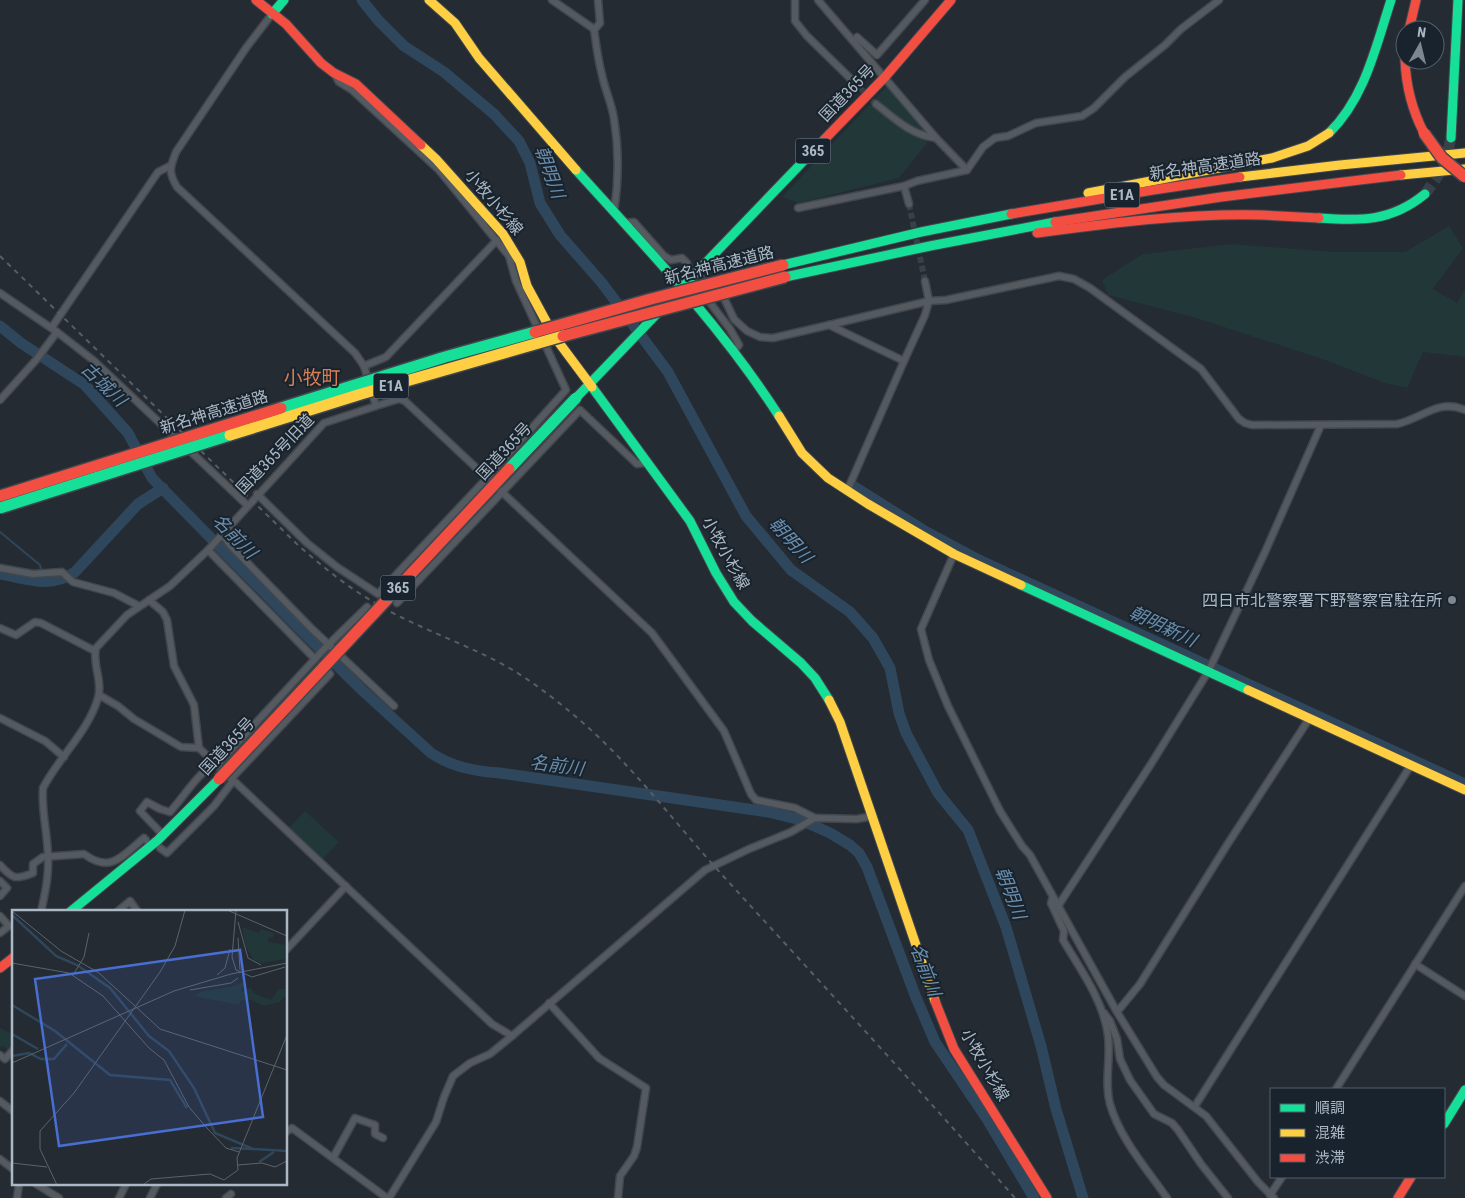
<svg xmlns="http://www.w3.org/2000/svg" width="1465" height="1198" font-family="'Roboto Condensed','Noto Sans JP',sans-serif">
	<style>
		.green { fill: #213738 }
		.lines { fill: none; stroke-linecap: round; stroke-linejoin: round }
		.stream { stroke: #2f475c; stroke-width: 2 }
		.river { stroke: #2f475c; stroke-width: 11 }
		.street-tunnel { stroke: #384048; stroke-width: 6; stroke-dasharray: 6 3; stroke-linecap: butt }
		.highway-tunnel { stroke: #384048; stroke-width: 11; stroke-dasharray: 11 5.5; stroke-linecap: butt }
		.street-casing { stroke: #42474d; stroke-width: 9 }
		.fast-casing { stroke: #42474d; stroke-width: 11 }
		.slow-casing { stroke: #42474d; stroke-width: 11 }
		.jam-casing { stroke: #42474d; stroke-width: 11 }
		.street { stroke: #545a60; stroke-width: 6 }
		.fast { stroke: #16e098; stroke-width: 9 }
		.slow { stroke: #ffcf43; stroke-width: 9 }
		.jam { stroke: #f24e42; stroke-width: 9 }
		.rail { stroke: #575e64; stroke-width: 2; stroke-dasharray: 5 5; stroke-linecap: butt }
		.fast-bridge-casing { stroke: #40474e; stroke-width: 14; stroke-linecap: butt }
		.slow-bridge-casing { stroke: #40474e; stroke-width: 14; stroke-linecap: butt }
		.jam-bridge-casing { stroke: #40474e; stroke-width: 14; stroke-linecap: butt }
		.fast-bridge { stroke: #16e098; stroke-width: 11 }
		.slow-bridge { stroke: #ffcf43; stroke-width: 11 }
		.jam-bridge { stroke: #f24e42; stroke-width: 11 }
		.poi-dot { fill: #7c8792; stroke: #18232d; stroke-width: 2 }
		.labels { text-anchor: middle; dominant-baseline: central; stroke-width: 4; stroke-linejoin: round; paint-order: stroke }
		.shield { fill: #18232d; stroke: #808c97; stroke-width: 1 }
		.shield-label { font-size: 15px; font-weight: bold; fill: #acb9c5 }
		.street-label { font-size: 16px; fill: #acb9c5; stroke: #18232d }
		.poi-label { font-size: 16px; fill: #acb9c5; stroke: #18232d; text-anchor: end }
		.water-label { font-size: 18px; font-style: italic; fill: #6a8dab; stroke: #18232d }
		.quarter-label { font-size: 19px; fill: #da7e52; stroke: #18232d }
		.inset-river { fill: none; stroke: #2f475c; stroke-width: 2.5 }
		.inset-road { fill: none; stroke: #5a646d; stroke-width: 1 }
		.view { fill: #486ed2; fill-opacity: 0.15; stroke: #486ed2; stroke-width: 2.5 }
		.inset-edge { fill: none; stroke: #acb9c5; stroke-width: 2.5 }
	</style>
	<rect width="100%" height="100%" fill="#242b32"/>
	<g class="green">
		<polygon points="887,86 920,121 927,143 899,178 799,203 782,197"/>
		<polygon points="1449,226 1463,248 1433,289 1457,303 1465,289 1465,357 1423,352 1407,388 1385,383 1325,360 1193,317 1108,295 1102,280 1143,254 1232,244 1333,252 1405,252"/>
		<polygon points="305,811 339,842 321,861 288,829"/>
		<polygon points="0,1028 14,1035 14,1046 9,1051 3,1046 0,1048"/>
	</g>
	<g class="lines">
		<g class="stream">
			<polyline points="0,532 40,565 41,570"/>
			<polyline points="39,581 39,577"/>
		</g>
		<g class="river">
			<polyline points="362,0 378,20 404,46 444,72 494,114 519,141 530,163 540,203 560,235 602,283 668,372 746,516 791,570 850,612 873,638 890,668 899,713 906,733 938,793 968,830 1006,927 1041,1046 1056,1109 1083,1198"/>
			<path d="M0,326L21,343L85,385L128,433L152,478L304,633L363,691L431,753C452,767 474,771 500,773L768,812L801,820L830,833L850,845L859,853L867,867L915,995L935,1042L987,1119L1034,1198"/>
			<polyline points="853,486 923,530 979,560 1465,784"/>
			<path d="M0,574C27,579 51,589 75,572L138,504L163,488"/>
		</g>
		<g class="street-tunnel">
			<polyline points="853,81 876,104"/>
			<polyline points="909,204 925,281"/>
			<polyline points="687,263 706,281"/>
		</g>
		<polyline class="highway-tunnel" points="1425,194 1444,167 1451,138"/>
		<g class="street-casing">
			<g id="street">
				<path d="M552,0L594,29C596,44 598,60 602,75C605,90 612,104 614,119C619,150 619,180 614,211"/>
				<polyline points="795,0 795,21 807,36 853,81"/>
				<polyline points="818,0 936,138 967,170"/>
				<polyline points="594,30 600,23 598,0"/>
				<polyline points="857,37 877,55 925,0"/>
				<path d="M876,104C895,119 911,135 936,138"/>
				<polyline points="904,186 909,204"/>
				<polyline points="798,208 904,186 917,181 967,170 983,147 995,138 1008,136 1036,123 1082,116 1094,108 1125,77 1165,45 1181,29 1219,0"/>
				<polyline points="625,223 634,222 664,256 671,260 682,258 687,263"/>
				<polyline points="0,293 57,332 36,360 0,400"/>
				<polyline points="718,293 724,298 734,319 747,331 760,337 773,338 829,325 904,361"/>
				<polyline points="705,296 730,329 739,345 733,352"/>
				<path d="M829,325L929,301L946,300L1059,276L1074,279L1090,288L1201,369L1239,419L1245,423L1252,425L1397,424C1422,419 1438,398 1465,410"/>
				<polyline points="52,327 158,172 170,166"/>
				<polyline points="57,332 93,360 179,441"/>
				<polyline points="364,366 386,357 497,240"/>
				<polyline points="376,406 399,399 405,401 652,633 724,731 751,794 756,800 795,808 815,818"/>
				<polyline points="187,448 247,505"/>
				<polyline points="847,491 904,361 925,315 929,301 925,281"/>
				<polyline points="257,494 307,543 337,567 378,594 487,478 566,390 516,281 509,256 439,170 352,90 339,82 334,73"/>
				<polyline points="222,534 230,545 311,628 394,706"/>
				<polyline points="208,550 315,659"/>
				<polyline points="954,554 921,629 929,660 948,706 1000,811 1022,846 1030,855 1117,1012"/>
				<polyline points="0,568 33,574 62,572 73,582 114,593 139,606"/>
				<polyline points="149,600 163,612 167,620 174,666 194,705 199,748"/>
				<polyline points="397,603 580,410 637,464 648,462"/>
				<polyline points="0,628 16,635 35,622 41,623 95,651"/>
				<polyline points="99,695 118,706 134,719 181,747 199,748 492,1024 512,1036"/>
				<polyline points="0,718 45,741 64,757"/>
				<polyline points="217,765 326,647 367,607"/>
				<polyline points="231,779 330,674 322,665"/>
				<path d="M163,835L140,811L147,802L160,809L170,812C185,795 196,776 214,763"/>
				<polyline points="160,848 167,853 214,806 233,781"/>
				<path d="M0,865C13,879 15,880 33,873V864L43,857L84,854C111,874 122,856 144,838L146,840"/>
				<polyline points="0,881 7,888 0,896"/>
				<path d="M1053,897L1051,903L1064,931L1063,940C1080,969 1104,1001 1108,1036C1111,1058 1104,1082 1110,1104C1120,1139 1147,1169 1167,1198"/>
				<polyline points="1058,906 1151,764 1208,672 1265,552 1321,425"/>
				<path d="M41,912C45,893 49,876 48,858C48,834 41,811 43,788C59,757 88,732 98,698C103,681 92,664 96,648L127,615L170,586L208,550L324,423L376,406L364,366L355,353L177,187C168,172 170,167 176,152L246,48L272,14"/>
				<polyline points="117,912 130,901 138,912"/>
				<polyline points="0,916 9,926 0,933"/>
				<polyline points="286,950 346,886"/>
				<polyline points="1415,964 1465,996"/>
				<polyline points="549,1003 599,1058 646,1088 637,1147 634,1156 620,1176 618,1198"/>
				<polyline points="1104,1013 1110,1021 1117,1039 1120,1059 1130,1080 1154,1114 1172,1123 1178,1130 1201,1164 1228,1198"/>
				<polyline points="0,1055 5,1059 14,1049"/>
				<polyline points="1336,1089 1465,886"/>
				<polyline points="0,1101 14,1112"/>
				<polyline points="1195,1106 1411,765"/>
				<polyline points="286,1132 292,1128 387,1198"/>
				<polyline points="333,1158 355,1118 375,1125 375,1134 383,1138"/>
				<polyline points="0,1159 14,1170"/>
				<polyline points="36,1184 59,1198"/>
				<polyline points="1270,1195 1282,1177"/>
				<polyline points="17,1198 19,1184"/>
				<polyline points="119,1198 126,1184"/>
				<polyline points="150,1198 157,1184"/>
				<polyline points="226,1198 231,1194"/>
				<polyline points="389,1198 436,1122 444,1097 453,1076 470,1063 490,1054 512,1036 705,870 749,849 791,832 815,818 857,819 873,816"/>
				<polyline points="1274,1198 1258,1182 1206,1116 1164,1085 1157,1077 1117,1012 1140,984 1227,845 1309,719"/>
			</g>
		</g>
		<g class="fast-casing">
			<g id="fast">
				<polyline points="272,14 284,0"/>
				<path d="M1329,133C1365,98 1376,46 1391,0"/>
				<polyline points="1451,138 1458,0"/>
				<path d="M576,170C647,248 722,327 779,416"/>
				<path d="M1319,218C1360,221 1391,222 1425,194"/>
				<polyline points="783,265 921,232 1011,214"/>
				<polyline points="785,277 930,246 1055,222"/>
				<polyline points="592,387 690,521 716,573 734,602 752,621 801,663 815,678 829,700"/>
				<polyline points="576,398 817,147"/>
				<polyline points="1021,585 1248,690"/>
				<polyline points="70,912 158,840 219,779"/>
				<polyline points="1444,1124 1465,1090"/>
			</g>
		</g>
		<g class="slow-casing">
			<g id="slow">
				<polyline points="429,0 455,23 479,58 576,170"/>
				<polyline points="421,145 436,159 503,234 520,262 527,286 554,336 592,387"/>
				<polyline points="1401,175 1465,169"/>
				<polyline points="1240,177 1340,165 1465,153"/>
				<polyline points="1088,193 1272,158 1308,146 1329,133"/>
				<polyline points="779,416 802,453 828,478 868,504 954,554 1021,585"/>
				<polyline points="1248,690 1465,790"/>
				<polyline points="829,700 840,722 935,1001"/>
			</g>
		</g>
		<g class="jam-casing">
			<g id="jam">
				<polyline points="256,0 286,24 321,63 334,73 356,84 421,145"/>
				<polyline points="1409,30 1416,0"/>
				<path d="M1405,60C1406,86 1412,110 1424,133"/>
				<polyline points="817,147 885,77 951,0"/>
				<polyline points="1011,214 1153,190 1240,177"/>
				<polyline points="1055,222 1221,197 1401,175"/>
				<path d="M1037,233C1111,223 1187,213 1262,215C1281,216 1300,217 1319,218"/>
				<polyline points="0,968 14,957"/>
				<polyline points="935,1001 954,1049 1047,1198"/>
				<polyline points="1398,1198 1411,1177"/>
			</g>
		</g>
		<use href="#street" class="street"/>
		<use href="#fast" class="fast"/>
		<use href="#slow" class="slow"/>
		<use href="#jam" class="jam"/>
		<path class="rail" d="M0,256L300,547C322,566 345,585 370,600C415,628 466,643 511,669C536,684 560,703 582,722C634,767 678,827 725,878C822,984 920,1090 1015,1198"/>
		<g class="fast-bridge-casing">
			<g id="fast-bridge">
				<polyline points="281,408 445,357 535,332"/>
				<polyline points="509,469 576,398"/>
				<polyline points="0,508 230,435"/>
			</g>
		</g>
		<g class="slow-bridge-casing">
			<polyline id="slow-bridge" points="230,435 361,394 563,336"/>
		</g>
		<g class="jam-bridge-casing">
			<g id="jam-bridge">
				<polyline points="1424,133 1442,158 1465,177"/>
				<polyline points="535,332 651,299 783,265"/>
				<polyline points="563,336 785,277"/>
				<polyline points="0,496 281,408"/>
				<polyline points="219,779 509,469"/>
			</g>
		</g>
		<use href="#fast-bridge" class="fast-bridge"/>
		<use href="#slow-bridge" class="slow-bridge"/>
		<use href="#jam-bridge" class="jam-bridge"/>
	</g>
	<circle class="poi-dot" cx="1452" cy="600" r="5"/>
	<g class="labels">
		<g class="shield">
			<rect x="795.5" y="138.5" width="35" height="25" rx="4"/>
			<rect x="1104.5" y="182.5" width="35" height="25" rx="4"/>
			<rect x="373.5" y="373.5" width="35" height="25" rx="4"/>
			<rect x="380.5" y="575.5" width="35" height="25" rx="4"/>
		</g>
		<g class="shield-label">
			<text x="813" y="151">365</text>
			<text x="1122" y="195">E1A</text>
			<text x="391" y="386">E1A</text>
			<text x="398" y="588">365</text>
		</g>
		<g class="street-label">
			<text transform="translate(847 93) rotate(-46)">国道365号</text>
			<text transform="translate(1205 166) rotate(-8)">新名神高速道路</text>
			<text transform="translate(494 202) rotate(50)">小牧小杉線</text>
			<text transform="translate(719 265) rotate(-14)">新名神高速道路</text>
			<text transform="translate(214 412) rotate(-17)">新名神高速道路</text>
			<text transform="translate(504 451) rotate(-47)">国道365号</text>
			<text transform="translate(275 454) rotate(-46)">国道365号旧道</text>
			<text transform="translate(726 553) rotate(61)">小牧小杉線</text>
			<text transform="translate(227 746) rotate(-47)">国道365号</text>
			<text transform="translate(985 1065) rotate(60)">小牧小杉線</text>
		</g>
		<g class="poi-label">
			<text x="1442" y="600">四日市北警察署下野警察官駐在所</text>
		</g>
		<g class="water-label">
			<text transform="translate(550 172) rotate(70)">朝明川</text>
			<text transform="translate(104 384) rotate(44)">古城川</text>
			<text transform="translate(235 536) rotate(45)">名前川</text>
			<text transform="translate(791 540) rotate(48)">朝明川</text>
			<text transform="translate(1163 626) rotate(25)">朝明新川</text>
			<text transform="translate(557 765) rotate(8)">名前川</text>
			<text transform="translate(1011 893) rotate(69)">朝明川</text>
			<text transform="translate(926 970) rotate(69)">名前川</text>
		</g>
		<g class="quarter-label">
			<text x="312" y="377">小牧町</text>
		</g>
	</g>
	<g transform="translate(12 910)">
		<rect width="275" height="275" fill="#242b32"/>
		<path d="M230,17L247,23L249,19L262,23L261,28H256V32L275,35V49L249,53L242,50L234,37ZM230,72L232,75L229,81L232,82L238,77L242,83L259,90L267,79H275V84L268,92L252,96L238,90H229L227,95L182,86L188,82L224,76Z" fill="#213738"/>
		<path class="inset-river" d="M0,5L44,46L65,55L98,78L137,126L157,141L182,178L203,223L241,239L275,241M0,95L43,121L98,165L158,170L175,198M0,124L26,139M0,146L17,143L29,149H42L55,134M219,238L240,239M247,252L262,242"/>
		<path class="inset-road" d="M215,0L275,26M224,0L220,47L224,60L240,67L273,57M0,1L49,41L87,63L148,119L275,160M226,12L236,48L249,55M226,28L228,60M0,53L57,63L91,86L137,138L152,150L177,197L194,217L214,238L227,242M61,65L72,47L77,23M205,65L213,58L218,39M178,80L219,73L226,68M0,153L162,81L219,64L275,53M0,253L35,257M226,255L250,253L263,257L275,251M212,270L226,260L225,248L275,125M45,275L28,239V221L62,183L148,62L163,36L173,0M131,275L139,269L198,264L212,270"/>
		<path class="view" d="M228,40L251,207L47,236L23,69Z"/>
		<rect width="275" height="275" class="inset-edge"/>
	</g>
	<rect x="1270" y="1088" width="175" height="90" fill="#18232d" stroke="#535f6a"/>
	<rect x="1280" y="1104" width="25" height="8" fill="#16e098" stroke="#535f6a"/>
	<text x="1315" y="1113" font-size="15" fill="#acb9c5">順調</text>
	<rect x="1280" y="1129" width="25" height="8" fill="#ffcf43" stroke="#535f6a"/>
	<text x="1315" y="1138" font-size="15" fill="#acb9c5">混雑</text>
	<rect x="1280" y="1154" width="25" height="8" fill="#f24e42" stroke="#535f6a"/>
	<text x="1315" y="1163" font-size="15" fill="#acb9c5">渋滞</text>
	<g transform="translate(1420 45) rotate(8)"><circle r="24" fill="#18232d" stroke="#535f6a"/>
	<path d="M0-4L9 19L0 12L-9 19Z" fill="#7c8792"/>
	<text y="-8" font-size="14" font-weight="bold" text-anchor="middle" fill="#acb9c5">N</text>
	</g>
</svg>
